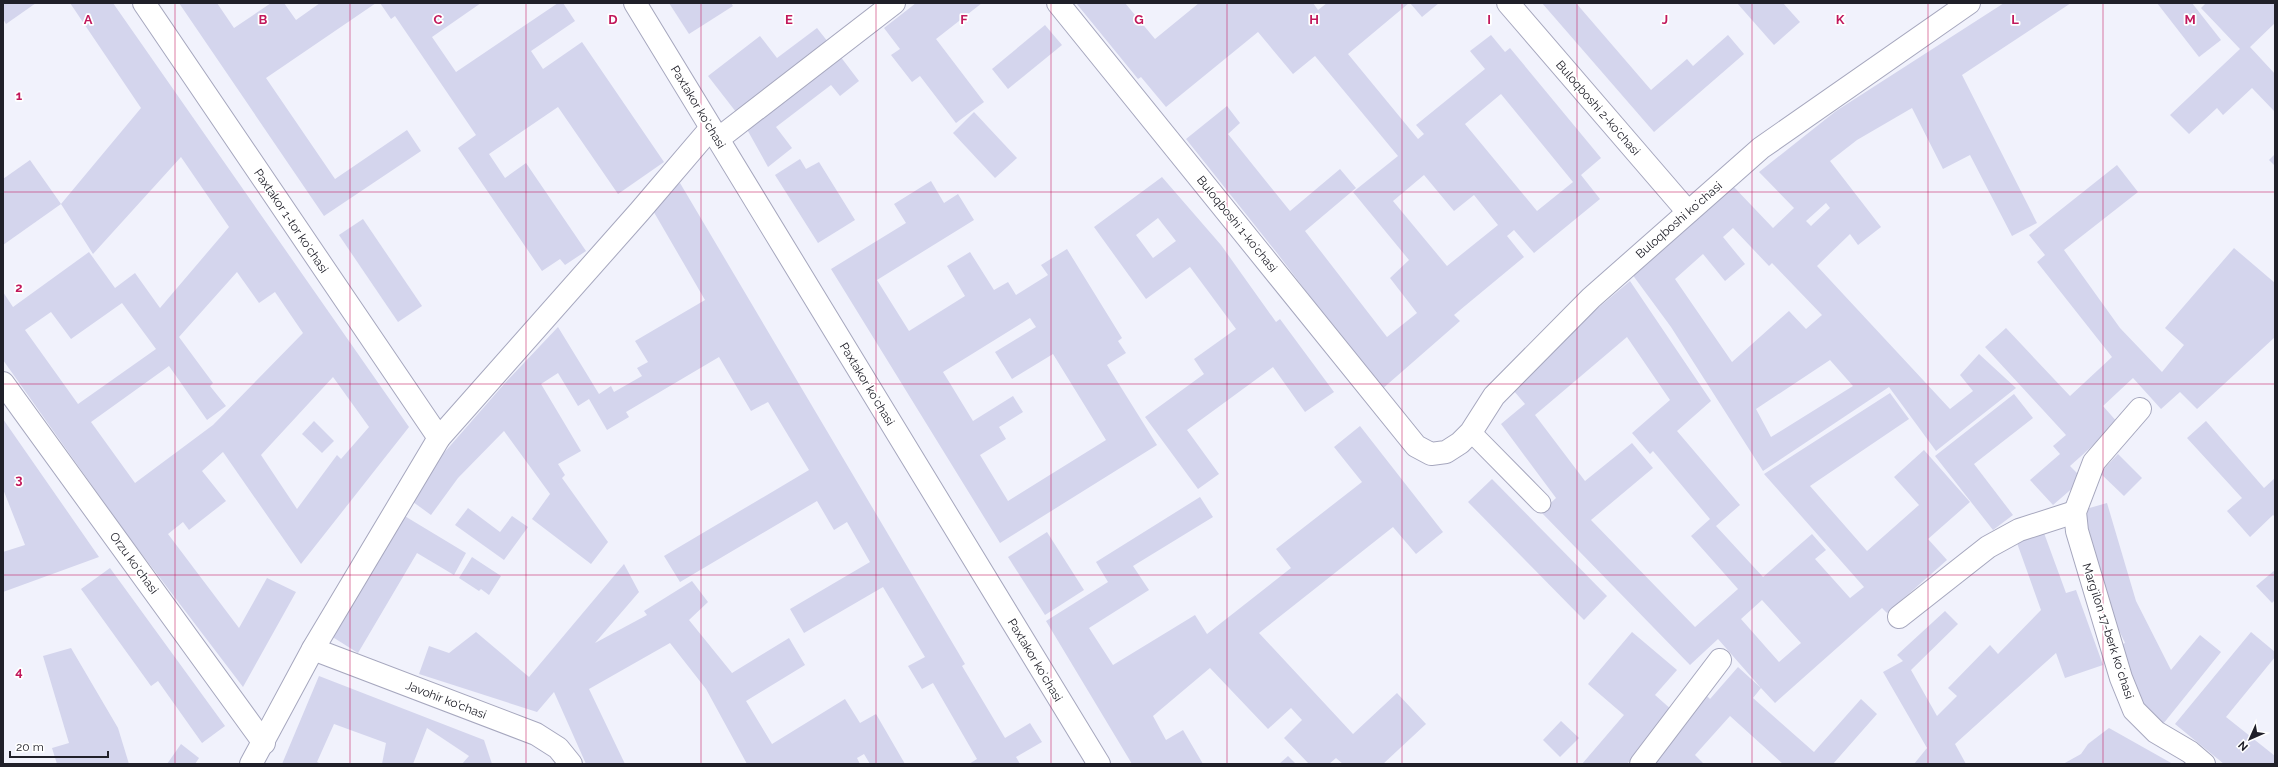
<svg xmlns="http://www.w3.org/2000/svg" width="2278" height="767" font-family="Raleway,sans-serif">
	<style>
		.building { fill: #d4d5ed; fill-rule: evenodd }
		.lines { fill: none; stroke-linecap: round; stroke-linejoin: round }
		.service-casing { stroke: #a6a7be; stroke-width: 21 }
		.minor-casing { stroke: #a6a7be; stroke-width: 24 }
		.secondary-casing { stroke: #a6a7be; stroke-width: 24 }
		.service { stroke: #fff; stroke-width: 19 }
		.minor { stroke: #fff; stroke-width: 22 }
		.secondary { stroke: #fff; stroke-width: 22 }
		.grid { fill: none; stroke: #c2185b; stroke-width: 1; stroke-opacity: 0.55 }
		.labels { text-anchor: middle; dominant-baseline: central; stroke-width: 3.5; stroke-linejoin: round; paint-order: stroke }
		.street-label { font-size: 12px; fill: #202029; stroke: #fff }
		.grid-label { font-size: 13px; text-anchor: middle; font-weight: bold; fill: #c2185b; stroke: #fff; stroke-width: 3.5; stroke-linejoin: round; paint-order: stroke }
	</style>
	<rect width="100%" height="100%" fill="#f1f2fc"/>
	<g class="building">
		<polygon points="3,3 36,3 6,24 3,19"/>
		<path d="M70,3H113L409,427L301,564L223,452L202,471L226,501L189,530L183,522L168,534L239,628L267,578L296,592L243,687L125,532L3,360V292L13,307L89,252L115,288L135,273L160,308L229,227L181,157L93,254L61,204L141,108ZM237,272L259,303L275,292L303,333L213,425L135,483L91,422L169,366L207,420L226,406L210,386L213,383L179,337ZM122,303L156,349L78,404L25,330L51,312L71,339ZM333,377L369,427L341,459L337,455L297,509L261,455Z"/>
		<polygon points="179,3 217,3 234,28 271,3 284,3 296,20 320,3 376,3 266,78 335,179 407,130 421,151 324,216"/>
		<polygon points="380,3 481,3 432,37 456,72 558,3 563,3 575,21 531,51 543,69 582,42 664,162 618,194 558,107 489,154 505,178 526,163 586,251 565,265 560,259 542,271 458,148 476,135 395,16 391,19"/>
		<polygon points="669,3 731,3 733,6 689,34"/>
		<polygon points="916,3 982,3 936,39 984,102 956,123 920,76 912,82 891,55 900,49 884,28"/>
		<path d="M1076,3H1125L1155,39L1199,3H1313L1318,10L1327,3H1409L1348,54L1418,139L1424,134L1416,125L1485,69L1470,51L1491,35L1505,52L1510,48L1601,158L1581,175L1600,199L1534,253L1514,230L1507,236L1524,257L1454,315L1460,321L1381,390L1277,253L1186,139L1227,106L1240,123L1228,134L1290,211L1340,169L1356,188L1305,231L1387,337L1417,313L1390,278L1409,260L1353,192L1398,156L1315,56L1293,74L1258,32L1166,107L1141,77L1138,79ZM1501,94L1573,182L1537,211L1465,124ZM1424,175L1454,211L1474,195L1498,225L1447,266L1393,201Z"/>
		<polygon points="1410,3 1439,3 1422,17"/>
		<polygon points="1542,3 1576,3 1651,90 1687,59 1693,66 1728,35 1744,54 1654,132"/>
		<polygon points="1737,3 1783,3 1800,22 1774,45"/>
		<path d="M2004,3H2071L1962,75L2037,223L2012,236L1970,155L1943,169L1912,108L1857,140L1830,161L1881,227L1858,245L1850,234L1817,266L1950,409L1973,391L1960,375L1979,354L2016,388L1936,451L1889,387L1763,471L1671,327L1629,270L1732,185L1773,228L1794,208L1759,172L1836,111ZM1826,203L1830,208L1811,226L1806,221ZM1733,228L1769,266L1772,263L1822,315L1806,329L1789,311L1732,362L1675,279L1703,254L1725,281L1745,264L1723,237ZM1830,360L1853,386L1771,437L1756,409Z"/>
		<polygon points="2157,3 2192,3 2221,40 2199,57"/>
		<polygon points="2206,3 2275,3 2275,23 2250,47 2275,74 2275,112 2252,88 2223,115 2217,108 2189,134 2170,115 2240,49 2201,8"/>
		<polygon points="1045,25 1062,45 1008,89 992,69"/>
		<polygon points="817,28 828,42 736,112 708,76 760,36 777,58"/>
		<polygon points="837,52 859,81 840,96 831,85 776,127 792,148 768,167 744,124"/>
		<polygon points="974,112 1017,158 995,178 953,133"/>
		<polygon points="2275,154 2275,166 2269,160"/>
		<polygon points="800,159 806,169 819,162 855,220 818,243 775,175"/>
		<polygon points="30,160 61,204 3,245 3,179"/>
		<polygon points="2117,165 2138,192 2064,250 2120,328 2162,372 2184,345 2165,328 2234,248 2275,283 2275,337 2197,409 2180,392 2161,409 2133,378 2103,406 2118,423 2070,466 2083,479 2053,505 2030,480 2060,454 2053,446 2066,435 1985,347 2006,328 2070,396 2112,357 2037,262 2045,255 2029,235"/>
		<path d="M1162,177L1221,245L1276,322L1280,319L1334,392L1305,412L1273,367L1187,430L1219,474L1198,489L1145,417L1204,374L1194,359L1236,329L1190,267L1146,299L1094,227ZM1158,218L1176,241L1153,258L1136,235Z"/>
		<path d="M931,181L944,203L958,194L974,220L877,280L909,331L965,296L947,266L970,252L994,290L1008,282L1016,295L1048,275L1041,265L1067,249L1122,338L1118,341L1126,353L1107,365L1157,445L1000,543L831,269L906,223L894,204ZM1030,318L1036,327L995,352L1012,379L1053,354L1106,440L1008,501L980,455L1006,439L999,427L1023,412L1013,396L973,421L943,372Z"/>
		<polygon points="680,183 965,664 962,666 1005,738 1030,723 1042,742 1016,757 1020,764 969,764 977,759 933,683 922,689 908,666 925,657 883,587 804,633 790,609 870,562 847,522 834,530 817,501 680,582 664,556 809,470 768,402 751,411 719,357 626,412 629,417 607,430 589,399 578,406 558,373 541,384 581,451 558,464 565,475 562,478 608,542 591,564 532,519 550,494 504,431 458,478 431,515 409,499 436,462 505,383 558,327 599,394 611,386 614,392 642,376 637,368 648,362 635,341 705,300 648,202"/>
		<polygon points="363,219 422,306 398,322 339,235"/>
		<path d="M1630,281L1711,401L1677,431L1740,505L1716,526L1763,577L1812,534L1826,550L1815,559L1850,598L1864,587L1764,474L1890,393L1909,419L1810,486L1867,551L1919,505L1894,477L1924,450L1970,502L1928,539L1947,560L1887,613L1882,608L1775,703L1761,688L1753,698L1814,752L1861,699L1877,714L1833,764H1783L1730,716L1695,755L1704,764H1647L1707,696L1710,699L1738,667L1761,688L1718,639L1690,665L1541,512L1556,498L1501,424L1525,404L1508,384ZM1627,337L1670,400L1632,433L1650,454L1653,451L1710,519L1691,536L1738,589L1695,627L1591,520L1653,468L1632,443L1585,481L1535,415ZM1762,600L1801,643L1779,662L1741,619Z"/>
		<polygon points="2014,394 2033,418 1974,464 2013,515 1993,530 1935,456"/>
		<polygon points="3,419 99,557 3,592 3,552 25,545 3,489"/>
		<polygon points="314,421 334,441 322,453 302,434"/>
		<polygon points="2206,421 2264,488 2275,478 2275,517 2273,515 2250,537 2227,511 2242,498 2187,438"/>
		<polygon points="1360,426 1443,532 1416,554 1393,527 1259,633 1353,734 1397,693 1426,724 1383,764 1343,764 1336,758 1329,764 1309,764 1284,738 1302,720 1291,708 1268,729 1210,668 1153,716 1166,740 1183,730 1203,764 1132,764 1046,621 1108,582 1096,562 1200,497 1213,517 1133,566 1149,590 1089,628 1113,665 1195,615 1207,634 1291,568 1276,549 1362,482 1334,447"/>
		<polygon points="2118,454 2142,478 2124,496 2100,473"/>
		<polygon points="1492,479 1607,596 1584,620 1468,502"/>
		<polygon points="2107,503 2136,601 2171,670 2200,635 2221,652 2163,724 2139,705 2118,646 2125,643 2111,613 2079,511"/>
		<polygon points="468,508 500,532 512,516 528,527 504,560 455,525"/>
		<polygon points="403,515 466,553 454,575 417,553 358,653 331,636"/>
		<polygon points="1047,532 1084,590 1045,615 1008,557"/>
		<polygon points="2044,533 2066,593 2076,590 2103,665 2065,678 2056,653 1955,744 1966,764 1914,764 1927,748 1883,672 1903,661 1897,655 1945,611 1958,624 1911,670 1937,716 1957,696 1948,688 1990,645 1998,654 2041,610 2017,543"/>
		<polygon points="472,557 501,576 489,595 481,589 479,591 459,578"/>
		<polygon points="624,564 639,592 595,643 647,615 644,611 692,581 708,602 689,620 732,673 789,638 805,665 746,701 772,744 845,699 860,723 876,714 905,764 870,764 864,754 857,758 860,764 747,764 706,689 670,643 589,689 625,764 586,764 554,692 537,712 419,674 429,646 449,653 476,632 529,677"/>
		<polygon points="110,568 225,726 202,743 158,681 151,686 81,589"/>
		<polygon points="2275,570 2275,600 2272,603 2256,586"/>
		<polygon points="1632,632 1677,670 1655,695 1673,711 1627,764 1582,764 1624,715 1588,684"/>
		<polygon points="2251,632 2275,652 2275,657 2226,717 2275,756 2275,764 2224,764 2175,724"/>
		<polygon points="71,648 118,728 129,764 57,764 52,748 69,743 43,656"/>
		<polygon points="319,676 484,740 492,764 462,764 469,756 427,728 413,764 382,764 386,743 334,724 317,762 321,764 282,764"/>
		<polygon points="1561,721 1579,738 1560,757 1543,740"/>
		<polygon points="2109,728 2173,764 2063,764 2081,754 2088,744"/>
		<polygon points="181,744 199,758 195,764 167,764"/>
		<polygon points="1288,756 1296,764 1279,764"/>
	</g>
	<g class="lines">
		<g class="service-casing">
			<polyline id="service" points="1471,432 1541,503"/>
		</g>
		<g class="minor-casing">
			<g id="minor">
				<polyline points="144,3 439,438"/>
				<polyline points="1058,3 1416,446 1431,454 1446,452 1460,443 1471,432 1494,396 1591,298 1761,148 1969,3"/>
				<polyline points="1508,3 1688,212"/>
				<polyline points="718,139 894,3"/>
				<polyline points="3,383 264,743"/>
				<polyline points="2140,409 2094,462 2075,512 2077,531 2121,678 2134,710 2156,732 2190,752 2204,764"/>
				<polyline points="1899,617 1988,547 2019,530 2075,512"/>
				<polyline points="313,649 536,734 558,748 571,764"/>
				<polyline points="251,764 313,649 439,438 640,211 710,129"/>
				<polyline points="1641,764 1720,660"/>
			</g>
		</g>
		<g class="secondary-casing">
			<polyline id="secondary" points="635,3 1099,764"/>
		</g>
		<use href="#service" class="service"/>
		<use href="#minor" class="minor"/>
		<use href="#secondary" class="secondary"/>
	</g>
	<path class="grid" d="M175,3V764M350,3V764M526,3V764M701,3V764M876,3V764M1051,3V764M1227,3V764M1402,3V764M1577,3V764M1752,3V764M1928,3V764M2103,3V764M3,192H2275M3,384H2275M3,575H2275"/>
	<g class="labels">
		<g class="street-label">
			<text transform="translate(698 107) rotate(59)">Paxtakor koʻchasi</text>
			<text transform="translate(1598 108) rotate(49)">Buloqboshi 2-koʻchasi</text>
			<text transform="translate(1679 220) rotate(-41)">Buloqboshi koʻchasi</text>
			<text transform="translate(291 221) rotate(56)">Paxtakor 1-tor koʻchasi</text>
			<text transform="translate(1237 224) rotate(51)">Buloqboshi 1-koʻchasi</text>
			<text transform="translate(867 384) rotate(59)">Paxtakor koʻchasi</text>
			<text transform="translate(134 563) rotate(54)">Orzu koʻchasi</text>
			<text transform="translate(2108 631) rotate(72)">Margʻilon 17-berk koʼchasi</text>
			<text transform="translate(1035 660) rotate(59)">Paxtakor koʻchasi</text>
			<text transform="translate(446 700) rotate(21)">Javohir ko'chasi</text>
		</g>
	</g>
	<g class="grid-label">
		<text x="88" y="24">A</text>
		<text x="263" y="24">B</text>
		<text x="438" y="24">C</text>
		<text x="613" y="24">D</text>
		<text x="789" y="24">E</text>
		<text x="964" y="24">F</text>
		<text x="1139" y="24">G</text>
		<text x="1314" y="24">H</text>
		<text x="1489" y="24">I</text>
		<text x="1665" y="24">J</text>
		<text x="1840" y="24">K</text>
		<text x="2015" y="24">L</text>
		<text x="2190" y="24">M</text>
		<text x="19" y="100">1</text>
		<text x="19" y="292">2</text>
		<text x="19" y="484">3</text>
		<text x="19" y="676">4</text>
	</g>
	<rect width="2278" height="767" fill="none" stroke="#202029" stroke-width="8"/>
	<g transform="translate(2250 739) rotate(225)" stroke="#ffffff" stroke-width="3" paint-order="stroke">
	<path d="M0-3L7 15L0 10L-7 15Z" fill="#202029"/>
	<text y="-6" font-size="11" font-weight="bold" text-anchor="middle" fill="#202029">N</text>
	</g>
	<path d="M10 751v6h98v-6" fill="none" stroke="#202029" stroke-width="2"/>
	<text x="16" y="751" font-size="12" fill="#202029" stroke="#ffffff" stroke-width="3" paint-order="stroke">20 m</text>
</svg>
